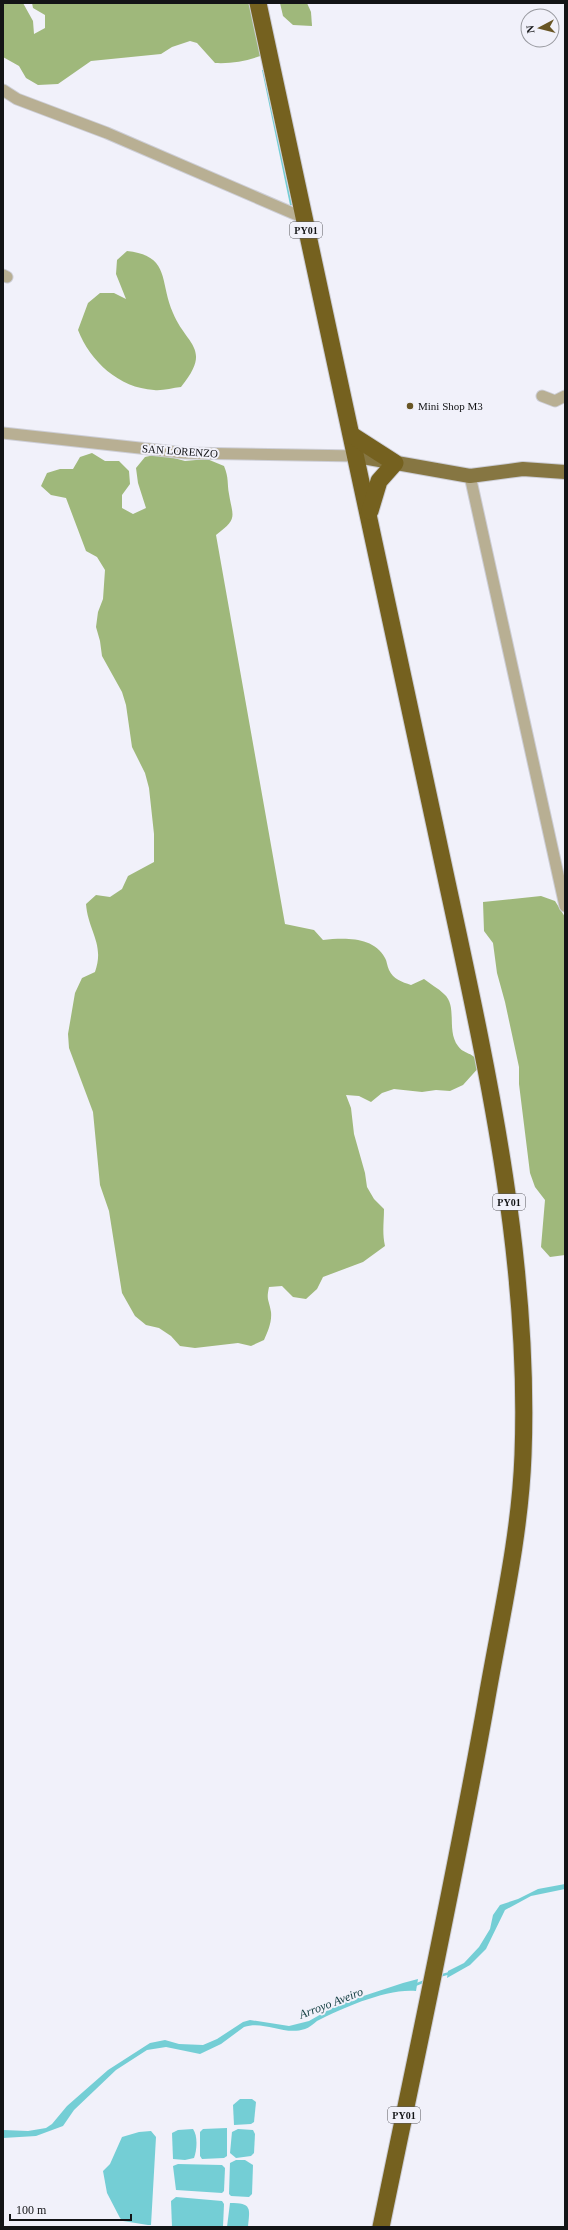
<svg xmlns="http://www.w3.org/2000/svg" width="568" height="2230" font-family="Georgia,serif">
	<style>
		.forest { fill: #9fb87b }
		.water { fill: #74ced5 }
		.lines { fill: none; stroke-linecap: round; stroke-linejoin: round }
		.stream { stroke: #74ced5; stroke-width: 2.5 }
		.minor-casing { stroke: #cdced6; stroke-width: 13 }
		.major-casing { stroke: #cdced6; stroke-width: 16 }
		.highway-casing { stroke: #cdced6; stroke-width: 19 }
		.minor { stroke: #b8af93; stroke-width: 11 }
		.major { stroke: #867642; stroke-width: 14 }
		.highway { stroke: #75611f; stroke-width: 17 }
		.poi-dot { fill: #685524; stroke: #f1f1fa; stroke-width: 1.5 }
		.labels { text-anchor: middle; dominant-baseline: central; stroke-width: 4; stroke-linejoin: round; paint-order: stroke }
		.shield { fill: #f1f1fa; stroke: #56565a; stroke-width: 1 }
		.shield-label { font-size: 10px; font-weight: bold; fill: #131416 }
		.poi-label { font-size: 11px; fill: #131416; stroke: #f1f1fa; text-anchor: start }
		.street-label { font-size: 11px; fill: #131416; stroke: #f1f1fa }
		.water-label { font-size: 12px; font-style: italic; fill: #0f3b3e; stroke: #f1f1fa }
	</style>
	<rect width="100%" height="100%" fill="#f1f1fa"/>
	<g class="forest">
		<path d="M3,3H23L33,21L34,34L45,28V15L33,8L32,3H261L268,53C251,60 234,64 215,63L197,43L190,41L172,47L161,54L91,61L58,84L38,85L26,78L19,66L3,57Z"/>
		<polygon points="280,3 307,3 311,12 312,26 293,25 283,16"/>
		<path d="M127,251C171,256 159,281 173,313C186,345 213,348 181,387C172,388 162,391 154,390C119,388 90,361 78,330L88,303L100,293H114L126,299L116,274L117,260Z"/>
		<path d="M92,453L105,461H119L129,471L130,484L122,495V508L133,514L146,508L138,483L136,468L145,457L159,454L185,461L207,459L224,466C229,478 227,483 229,494C233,518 238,518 216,535L285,924L314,930L323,940C344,938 373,936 385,958C387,961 387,966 389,970C393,979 402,982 411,985L424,979C430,984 438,988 444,994C458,1006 446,1030 458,1046C464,1055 473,1051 481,1065L463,1085L450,1091L436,1090L422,1092L394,1089L382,1093L371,1102L359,1096L346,1095L351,1108L354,1134L365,1173L367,1187L374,1199L384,1209C384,1222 382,1233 385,1246L363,1262L323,1277L317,1289L306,1299L293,1297L282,1286L269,1287C266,1301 269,1299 271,1312C272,1322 268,1331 264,1340L251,1346L238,1343L195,1348L180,1346L171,1336L159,1328L146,1325L135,1316L122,1293L109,1211L100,1185L93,1112L69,1048L68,1034L75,993L82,978L95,972C105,944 88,931 86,904L96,895L110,897L122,889L128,876L154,862V834L149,788L145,773L132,747L126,705L122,692L102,656L100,641L96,627L98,612L103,599L105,570L97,557L86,551L66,498L51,495L41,486L47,473L60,469H73L80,457Z"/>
		<polygon points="541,896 555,901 565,917 565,1255 550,1257 541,1247 545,1200 535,1187 530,1173 519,1084 519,1067 505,1002 497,973 493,943 484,931 483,902"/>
	</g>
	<g class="water">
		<polygon points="262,70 263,70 292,205 290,205"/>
		<polygon points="565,1884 565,1889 531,1896 505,1910 486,1949 470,1965 447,1978 448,1971 464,1963 479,1947 490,1929 493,1915 500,1905 518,1899 538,1889"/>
		<path d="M418,1979L416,1991C388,1988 342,2008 317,2021C313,2024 309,2028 305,2029C284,2036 264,2020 244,2027L221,2044L200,2054L166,2047L147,2050L116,2070L74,2110L63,2126L36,2136L3,2138V2130L28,2131L46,2128L52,2124L67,2106L108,2070L150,2043L165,2040L179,2044L203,2045L217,2039L243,2022L250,2020L289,2026L309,2021L339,2004L403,1983Z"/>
		<polygon points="240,2099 252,2099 256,2102 254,2122 251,2124 234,2125 233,2105"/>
		<polygon points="227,2128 227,2156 224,2158 202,2159 200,2156 200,2132 203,2129"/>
		<path d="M193,2129C198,2136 197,2150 194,2158L185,2160L173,2159L172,2133L178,2130Z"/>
		<polygon points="238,2129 253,2130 255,2134 254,2153 251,2156 236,2158 230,2153 232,2132"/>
		<polygon points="151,2131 156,2137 151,2225 148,2225 123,2221 120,2218 107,2193 103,2171 110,2164 122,2137 139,2132"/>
		<polygon points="236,2160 245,2160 253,2165 252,2194 249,2197 231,2196 229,2194 230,2163"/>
		<polygon points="178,2164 222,2165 225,2168 224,2191 222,2193 176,2190 173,2166"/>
		<polygon points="176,2197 222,2201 224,2204 223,2227 172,2227 171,2201"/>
		<path d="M230,2203C252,2203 250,2208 248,2227H227Z"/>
	</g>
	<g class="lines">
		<g class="stream">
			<polyline points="439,1976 450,1973"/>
			<polyline points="415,1985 425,1981"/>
		</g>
		<g class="minor-casing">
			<g id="minor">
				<polyline points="3,90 17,99 107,133 304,218"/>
				<polyline points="3,275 7,277"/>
				<polyline points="542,396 555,401 565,396"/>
				<polyline points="3,433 185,453 357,456"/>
				<polyline points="470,476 565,906"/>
			</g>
		</g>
		<g class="major-casing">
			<polyline id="major" points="357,456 470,476 523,469 565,472"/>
		</g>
		<g class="highway-casing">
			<g id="highway">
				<path d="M258,3C316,278 377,552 435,826C479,1034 531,1242 523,1455C520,1538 500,1621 486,1703C455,1878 417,2052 381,2227"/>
				<polyline points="353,436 395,463 379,481 370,511"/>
			</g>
		</g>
		<use href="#minor" class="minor"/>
		<use href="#major" class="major"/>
		<use href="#highway" class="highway"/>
	</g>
	<circle class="poi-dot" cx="410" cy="406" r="4"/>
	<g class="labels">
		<g class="shield">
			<rect x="290" y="222" width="32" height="16" rx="3"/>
			<rect x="493" y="1194" width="32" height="16" rx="3"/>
			<rect x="388" y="2107" width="32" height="16" rx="3"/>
		</g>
		<g class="shield-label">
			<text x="306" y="230">PY01</text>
			<text x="509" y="1202">PY01</text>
			<text x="404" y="2115">PY01</text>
		</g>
		<g class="poi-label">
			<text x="418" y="406">Mini Shop M3</text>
		</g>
		<g class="street-label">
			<text transform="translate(180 451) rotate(4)">SAN LORENZO</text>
		</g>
		<g class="water-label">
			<text transform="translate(331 2003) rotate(-21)">Arroyo Aveiro</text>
		</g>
	</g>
	<rect width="568" height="2230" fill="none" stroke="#131416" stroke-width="8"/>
	<g transform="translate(540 28) rotate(263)"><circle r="19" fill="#f1f1fa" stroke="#98999f"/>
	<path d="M0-3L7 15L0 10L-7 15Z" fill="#685524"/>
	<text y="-6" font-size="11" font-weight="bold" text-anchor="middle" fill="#131416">N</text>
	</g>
	<path d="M10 2214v6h121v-6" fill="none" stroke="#131416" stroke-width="2"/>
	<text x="16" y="2214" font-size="12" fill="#131416" stroke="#f1f1fa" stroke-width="3" paint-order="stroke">100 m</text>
</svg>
